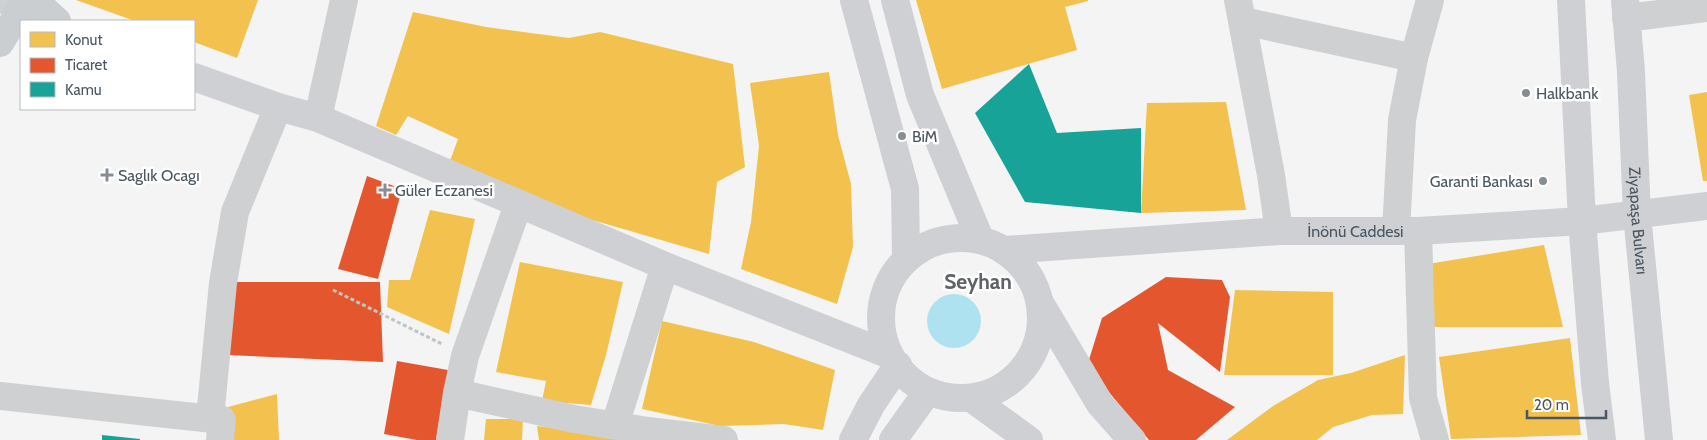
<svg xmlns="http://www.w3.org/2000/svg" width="1707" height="440" font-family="Cabin,sans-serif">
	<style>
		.water { fill: #aee2f0 }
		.homes { fill: #f2c14e }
		.shops { fill: #e4572e }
		.public { fill: #17a398 }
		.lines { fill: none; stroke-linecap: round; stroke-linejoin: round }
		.path { stroke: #bcc7c4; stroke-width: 3; stroke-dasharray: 4 2.5; stroke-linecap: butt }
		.minor { stroke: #ced0d2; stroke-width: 28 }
		.secondary { stroke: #ced0d4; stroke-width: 28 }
		.primary { stroke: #caced1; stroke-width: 28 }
		.poi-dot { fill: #868d94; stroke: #fff; stroke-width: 2 }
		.labels { text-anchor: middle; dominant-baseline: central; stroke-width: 5; stroke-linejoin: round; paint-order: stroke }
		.poi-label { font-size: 16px; fill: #4a5661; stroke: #fff; text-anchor: start }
		.street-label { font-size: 16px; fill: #4a5661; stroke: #fff }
		.district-label { font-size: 21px; font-weight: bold; fill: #5f6368; stroke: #fff }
	</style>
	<rect width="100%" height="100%" fill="#f4f4f4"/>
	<circle class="water" cx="954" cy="321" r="27"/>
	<g class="homes">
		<polygon points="76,0 258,0 237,58 194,42 194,21 135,21"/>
		<polygon points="916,0 1088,0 1088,1 1065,7 1077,50 942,89"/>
		<polygon points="413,12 486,27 569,38 600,32 733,64 745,167 717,182 709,254 524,200 447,169 458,139 408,116 396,135 376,126"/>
		<polygon points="829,72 838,135 851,184 853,247 837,304 741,269 751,222 759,146 750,83"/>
		<polygon points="1707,92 1707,181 1703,181 1689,95"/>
		<polygon points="1226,102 1246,210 1141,213 1147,103"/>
		<polygon points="430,210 475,219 449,334 387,307 389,280 410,280"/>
		<polygon points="1544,245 1563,327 1432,327 1428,264"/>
		<polygon points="520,262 623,282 606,355 591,405 542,401 546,381 496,372"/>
		<polygon points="1235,290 1333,292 1333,375 1224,375"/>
		<polygon points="662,321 754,342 835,370 823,430 784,424 720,426 642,409"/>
		<polygon points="1570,338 1581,435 1451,439 1439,357"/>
		<polygon points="1405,355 1403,414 1372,415 1333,427 1317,440 1227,440 1273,406 1318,380 1351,373"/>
		<polygon points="277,394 279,440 223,440 228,407"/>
		<polygon points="486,419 523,419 522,440 484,440"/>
		<polygon points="537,426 630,437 630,440 539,440"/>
	</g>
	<g class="shops">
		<polygon points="367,176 402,189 378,279 338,269"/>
		<polygon points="1166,277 1222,280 1230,297 1220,372 1158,323 1168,370 1235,407 1196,440 1149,440 1087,366 1102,318"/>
		<polygon points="232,282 380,282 383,362 226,355"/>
		<polygon points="397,361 448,370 436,440 417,440 384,434"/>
	</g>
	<g class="public">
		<polygon points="1029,64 1057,133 1141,128 1141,213 1025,202 975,113"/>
		<polygon points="102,435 140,439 140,440 102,440"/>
	</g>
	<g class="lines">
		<polyline class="path" points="333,290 442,344"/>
		<g class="minor">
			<polyline points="1238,0 1271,175 1279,231"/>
			<polyline points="1626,18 1707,8"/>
			<polyline points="1243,21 1414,58"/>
			<polyline points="318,118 344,0"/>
			<polyline points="1396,231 1402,120 1414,58 1430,0"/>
			<polyline points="1418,231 1423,398 1435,440"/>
			<polyline points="457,393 574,419 648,431 724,440"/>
			<polyline points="0,396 222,420 220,440"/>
			<polyline points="210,418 223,283 235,212 278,107"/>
			<polyline points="615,425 665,266"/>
			<polyline points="450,440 457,393 465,356 518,205"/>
		</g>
		<g class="secondary">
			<polyline points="4,0 44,16"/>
			<polyline points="854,0 905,189 906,258"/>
			<polyline points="895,0 920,95 980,239"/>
			<polyline points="1571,0 1582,221 1595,383 1602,440"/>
			<path id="s1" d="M1625,0L1631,72L1637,215L1659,440"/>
			<polyline points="194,77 278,107 318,118 665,266 890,355"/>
			<circle cx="961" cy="318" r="80"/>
			<path id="s2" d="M1005,250L1279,231H1418L1582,221L1707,206"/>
			<polyline points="1040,303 1100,404 1132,440"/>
			<polyline points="971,398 1029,440"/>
			<polyline points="853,440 871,405 898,365"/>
			<polyline points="893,440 928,391"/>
		</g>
		<g class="primary">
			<polyline points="34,0 57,21"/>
			<polyline points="0,43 22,7"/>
		</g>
	</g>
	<g class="poi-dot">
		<circle cx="1526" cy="93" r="5"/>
		<circle cx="902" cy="136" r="5"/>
		<path d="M104.5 167.5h5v5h5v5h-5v5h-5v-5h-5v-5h5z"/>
		<circle cx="1543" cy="181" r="5"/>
		<path d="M382.5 182.5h5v5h5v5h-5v5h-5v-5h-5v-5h5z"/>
	</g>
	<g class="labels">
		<g class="poi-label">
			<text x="1536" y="93">Halkbank</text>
			<text x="912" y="136">BiM</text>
			<text x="118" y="175">Saglık Ocagı</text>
			<text x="1533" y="181" text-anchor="end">Garanti Bankası</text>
			<text x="395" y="190">Güler Eczanesi</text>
		</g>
		<g class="street-label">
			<text stroke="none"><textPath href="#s1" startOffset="221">Ziyapaşa Bulvarı</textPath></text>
			<text stroke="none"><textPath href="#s2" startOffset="351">İnönü Caddesi</textPath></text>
		</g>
		<g class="district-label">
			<text x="978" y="281">Seyhan</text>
		</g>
	</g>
	<rect x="20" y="20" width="175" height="90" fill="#ffffff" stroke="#b7bbc0"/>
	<rect x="30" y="32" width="25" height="15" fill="#f2c14e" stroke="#b7bbc0"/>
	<text x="65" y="45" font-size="15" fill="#4a5661">Konut</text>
	<rect x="30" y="58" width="25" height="15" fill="#e4572e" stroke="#b7bbc0"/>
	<text x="65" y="70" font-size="15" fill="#4a5661">Ticaret</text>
	<rect x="30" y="82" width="25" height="15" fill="#17a398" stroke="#b7bbc0"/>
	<text x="65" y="95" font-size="15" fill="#4a5661">Kamu</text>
	<path d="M1527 410v8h79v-8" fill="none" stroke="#4a5661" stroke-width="2.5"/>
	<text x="1534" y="410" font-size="15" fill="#4a5661" stroke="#ffffff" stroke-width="4" paint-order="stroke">20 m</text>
</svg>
